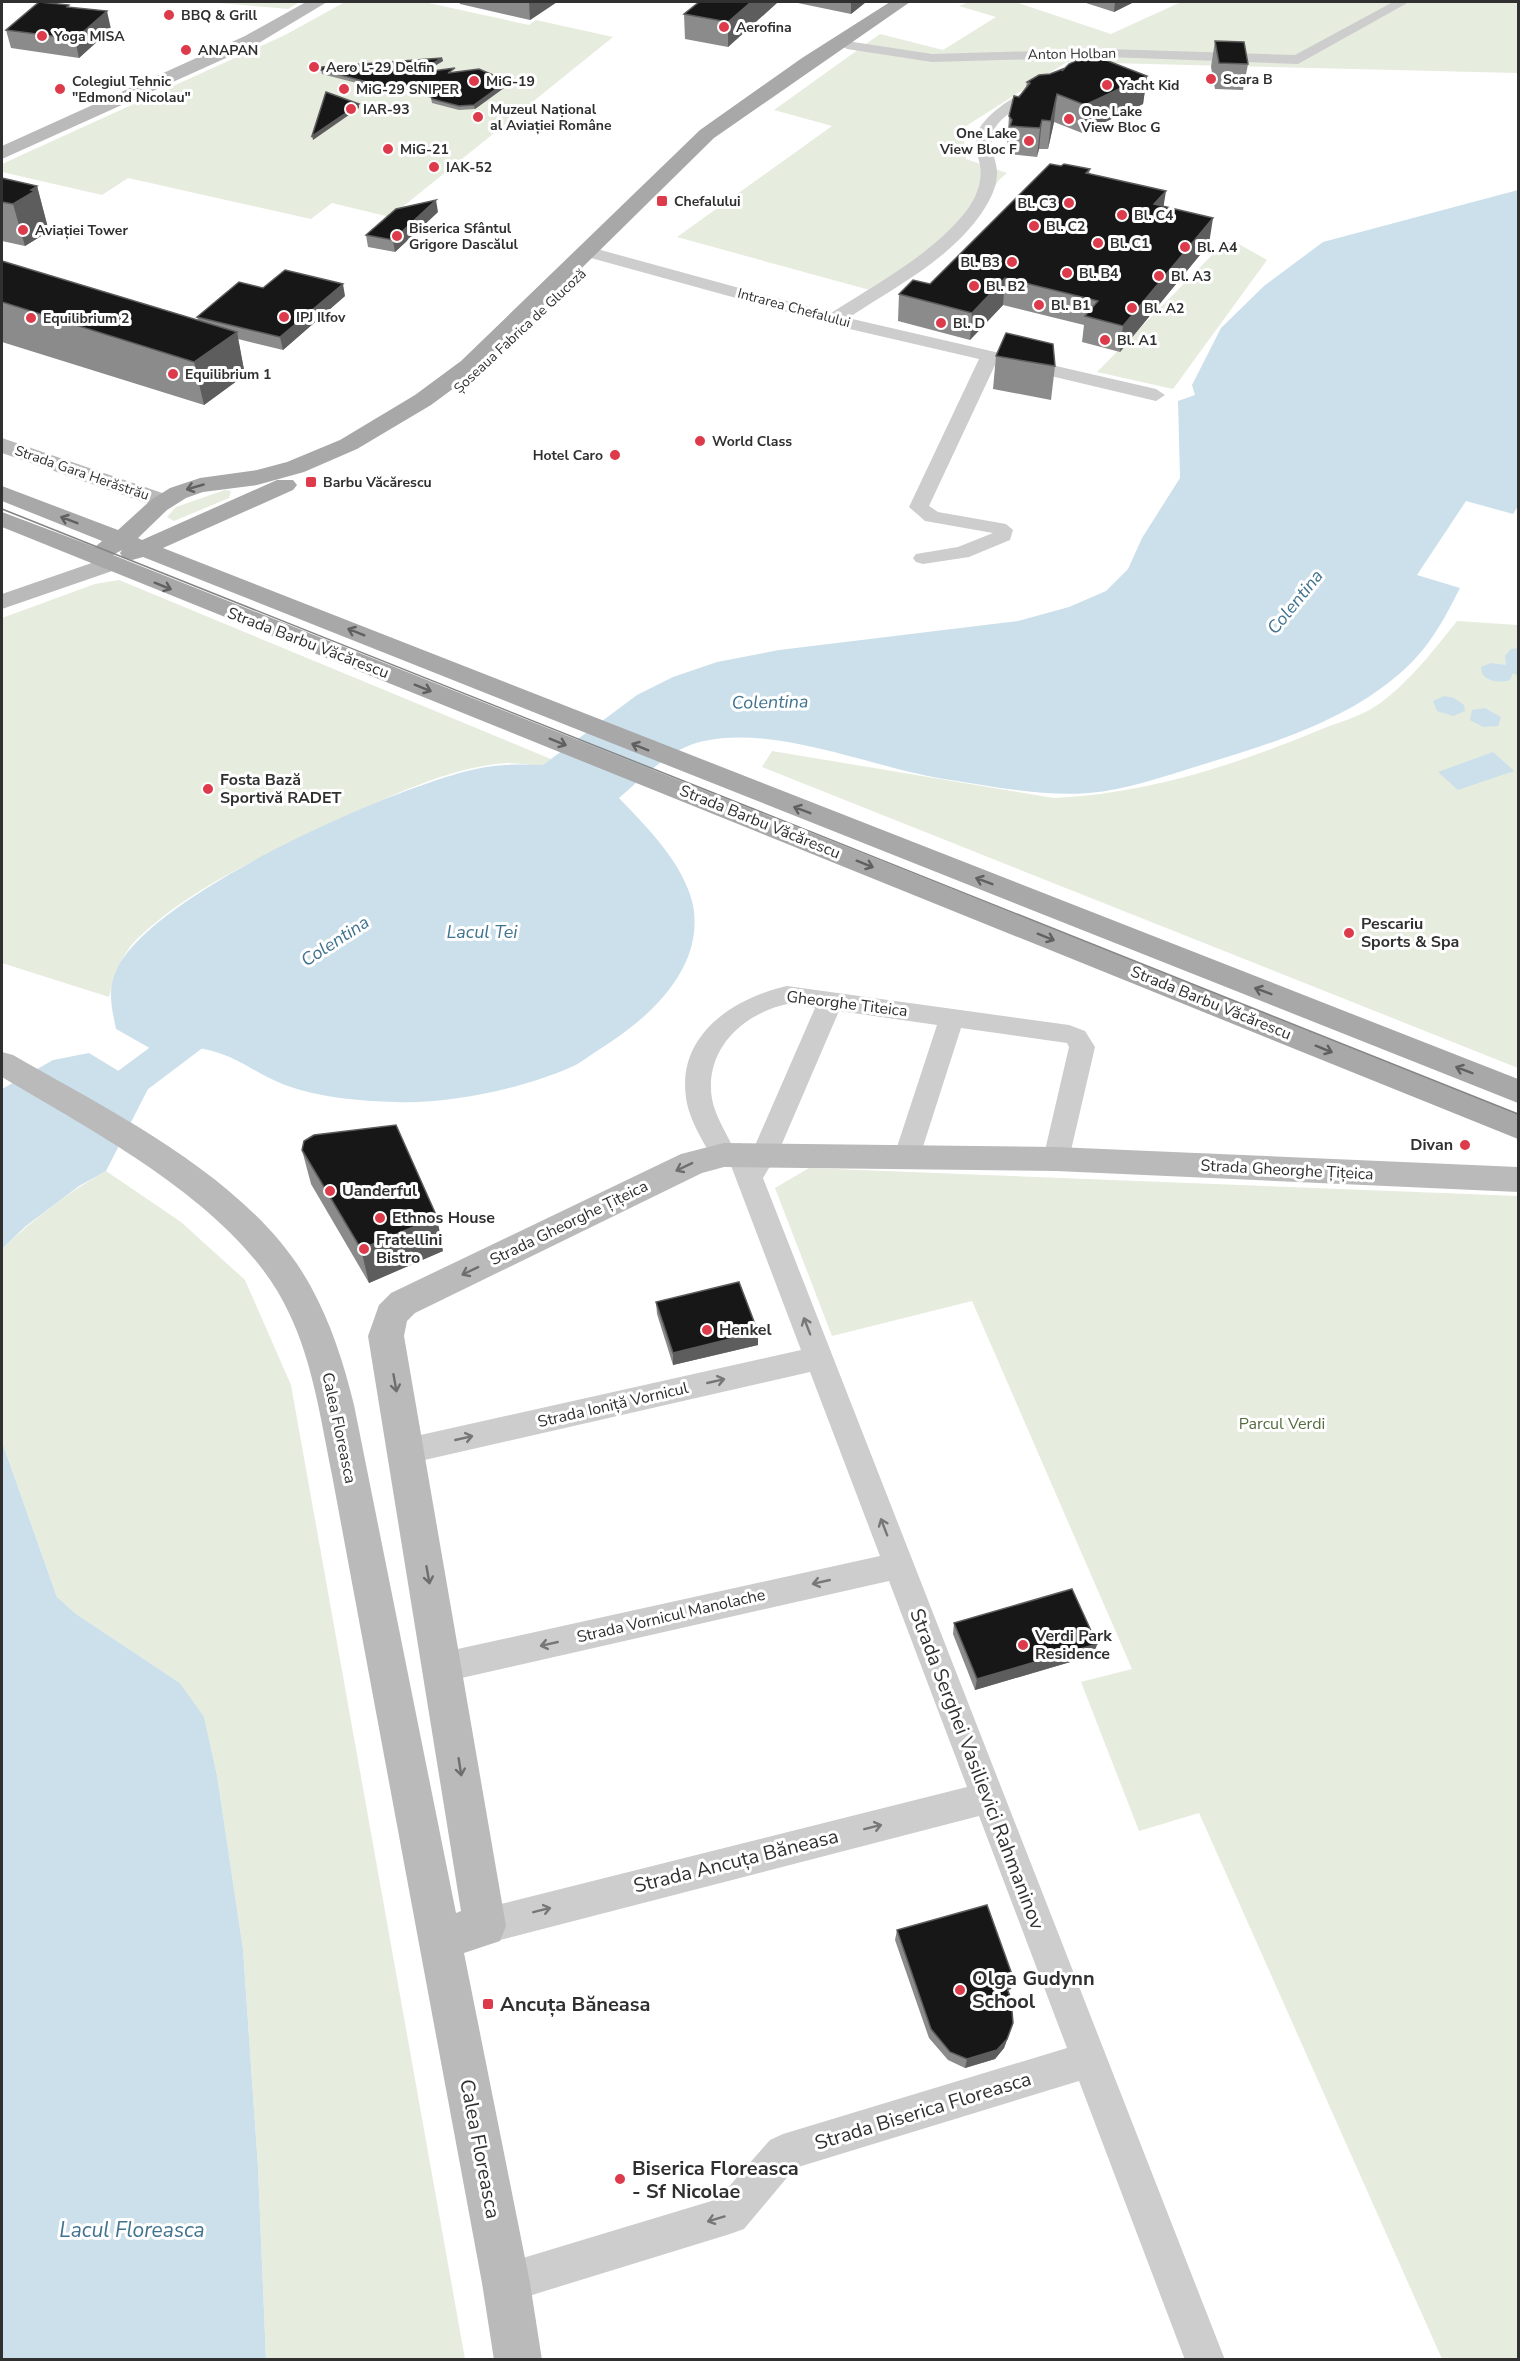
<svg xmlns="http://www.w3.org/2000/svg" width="1520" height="2361" font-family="'Nunito Sans',sans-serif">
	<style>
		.green { fill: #e6ecde }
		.water { fill: #cce0eb }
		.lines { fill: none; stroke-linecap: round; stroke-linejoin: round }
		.river { fill: #cce0eb; fill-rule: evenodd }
		.street { fill: #cdcdcd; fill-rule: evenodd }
		.secondary { fill: #bababa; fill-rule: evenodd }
		.primary { fill: #a8a8a8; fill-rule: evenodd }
		.tram { stroke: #858585; stroke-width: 1.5 }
		.wall { fill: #8b8b8b }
		.shaded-wall { fill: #5d5d5d }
		.building { fill: #171717; stroke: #5d5d5d; stroke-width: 1.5 }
		.oneway { stroke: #606060 }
		.oneway2 { stroke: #6e6e6e }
		.oneway3 { stroke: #777 }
		.poi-dot { fill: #dd3b4b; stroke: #fff; stroke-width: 2 }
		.labels { text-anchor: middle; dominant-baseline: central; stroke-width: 6; stroke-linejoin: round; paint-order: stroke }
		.far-poi-label { font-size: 14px; font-weight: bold; fill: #303030; stroke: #fff; text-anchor: start }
		.far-street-label { font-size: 14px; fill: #303030; stroke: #fff }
		.street-label { font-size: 16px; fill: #303030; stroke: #fff }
		.poi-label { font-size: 16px; font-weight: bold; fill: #303030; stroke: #fff; text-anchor: start }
		.park-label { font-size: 16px; fill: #546a3f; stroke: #fff }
		.water-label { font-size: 18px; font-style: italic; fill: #41738f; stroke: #fff }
		.near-street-label { font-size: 20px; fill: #303030; stroke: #fff }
		.near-poi-label { font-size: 20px; font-weight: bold; fill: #303030; stroke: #fff; text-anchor: start }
		.near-water-label { font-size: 21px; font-style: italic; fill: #41738f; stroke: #fff }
	</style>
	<rect width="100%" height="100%" fill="#fff"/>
	<g class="green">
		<polygon points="208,2 299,2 288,9"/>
		<polygon points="345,2 424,2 529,25 536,20 613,37 390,217 332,203 311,219 128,178 102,195 2,172 2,164 285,35"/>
		<polygon points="969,2 1015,2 1111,34 1181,2 1518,2 1518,73 1067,62 963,128 966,159 1007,173 999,180 977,215 877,292 677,237 832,126 774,110 880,34 943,50 996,17 959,6"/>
		<polygon points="1225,242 1235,242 1267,260 1173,389 1097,372"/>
		<polygon points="225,490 231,491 229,498 174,521 167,517 176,507"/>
		<path d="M119,580L551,759L543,766C532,765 519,763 507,763C446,767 385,799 331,824C263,856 191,887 136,940C121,955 114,977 109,997L2,963V618L95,584Z"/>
		<path d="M1457,621L1518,625V1068L762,767L772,751L1054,798C1145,794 1233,766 1317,731C1336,723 1359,717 1376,706C1408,684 1433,651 1457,621Z"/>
		<polygon points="809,1168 1518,1196 1518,2359 1442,2359 1199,1813 1139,1831 1081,1682 1132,1669 972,1301 832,1336 775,1188"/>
		<path d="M106,1171L181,1222L245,1280L291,1385L465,2359H266L258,2167L243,1949L217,1775L204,1718L180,1683L76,1614L57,1597L2,1442V1249C34,1219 68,1192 106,1171Z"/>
	</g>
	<g class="water">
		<path d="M1518,190V506L1513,514L1466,501L1417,575L1460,588C1443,622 1427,651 1398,675C1342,723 1267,745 1198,766C1162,777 1126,790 1089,793C1042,797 990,786 944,779C871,767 775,725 704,741C670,748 645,776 619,798C647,827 684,864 693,905C705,969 648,1019 600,1049C590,1055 580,1064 569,1068C521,1089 449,1104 396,1102C358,1101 321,1098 285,1085C251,1072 237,1054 198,1048L178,1064L116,1029C112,1009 107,991 116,971C147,896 395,786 476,769C499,764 520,764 543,765L637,695L673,677L717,662L779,650L1018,621L1069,607L1106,591L1128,569L1142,538L1180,478L1178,401L1195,395L1192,385L1221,328L1264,286L1323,242Z"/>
		<path d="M1518,648V676L1513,673L1510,680C1500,683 1489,682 1482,674L1481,667L1491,663L1506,665L1505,656L1511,649Z"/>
		<polygon points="1444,696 1454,698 1464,705 1465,711 1453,716 1437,711 1433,701"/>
		<polygon points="1485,708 1501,717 1498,726 1483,727 1470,720 1472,710"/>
		<polygon points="1493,752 1514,771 1458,790 1438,772"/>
		<polygon points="89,1053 148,1089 106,1171 79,1186 26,1226 2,1249 2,1089 53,1060"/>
		<polygon points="2,1442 57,1597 76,1614 180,1683 204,1717 217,1775 243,1949 258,2167 266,2359 2,2359"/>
	</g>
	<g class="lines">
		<polygon class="river" points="208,1010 221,1014 227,1024 221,1034 16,1189 2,1193 2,1157 195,1014"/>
		<g class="street">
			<polygon points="1393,2 1409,2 1298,64 1109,57 932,62 847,49 840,45 847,41 932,54 1109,49 1295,55"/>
			<path d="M1042,85L1047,87L1050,90L1047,93C1031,103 1005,111 995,128C986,142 997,159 997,173C997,187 990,200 983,211C951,259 895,287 848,318L1156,389L1165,395L1156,401L996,363L929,506L938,512L1006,524L1013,530L1010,540L969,557L923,564L916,562L913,558L916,554L958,547L993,533L925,521L909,507L979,359L841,327L580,255L578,251L586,246L831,313C876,284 928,257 963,215C975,201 983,183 980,165C978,156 975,147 976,138C979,116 1022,90 1042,85Z"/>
			<path d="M787,986L1069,1025L1085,1031L1095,1047L1069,1159L1065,1166L1056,1169L1047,1166L1043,1159L1069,1047L1067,1043L961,1028L920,1156L916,1163L907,1166L898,1163L894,1156L937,1025L839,1011L778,1153L763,1178L1225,2360H1185L1079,2081L795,2168L744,2229L730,2234L506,2303L492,2297L486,2283L492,2269L506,2263L718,2199L770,2140L783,2134L1067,2048L979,1816L485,1944L473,1938L467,1926L473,1914L485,1908L967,1787L889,1581L444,1682L433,1677L428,1667L433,1657L444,1652L880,1556L810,1372L407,1464L396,1460L392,1451L396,1442L407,1438L801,1350L730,1163L724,1165L715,1162C704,1143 689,1120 686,1098C677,1035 733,998 787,986ZM787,1004L815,1008L753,1150L740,1143L732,1145C725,1131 715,1115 712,1099C704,1050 742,1014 787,1004Z"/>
		</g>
		<g class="secondary">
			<polygon points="306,2 327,2 257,44 2,159 2,146 245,36"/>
			<polygon points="2,438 171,496 175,501 171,506 155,506 2,453"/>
			<polygon points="109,557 118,559 121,564 118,569 2,609 2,594"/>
			<path d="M2,1052L13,1055C115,1114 251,1179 310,1285C331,1323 344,1364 354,1405L456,1913L461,1911L368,1336L379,1305L391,1293L681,1154L724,1143L1056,1147L1518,1167V1192L1056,1171L724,1167L702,1173L415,1313L407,1321L404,1336L506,1926L500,1941L464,1953L530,2283L542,2360H494L482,2283L332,1475C321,1421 313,1363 289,1313C241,1208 97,1134 2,1077Z"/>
		</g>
		<polygon class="primary" points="890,2 910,2 714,138 477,371 431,405 357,449 304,472 257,485 203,492 186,498 167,510 138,538 142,540 277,480 293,480 297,485 293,490 163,548 1518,1079 1518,1103 143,557 132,560 123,558 120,553 122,550 113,555 1518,1114 1518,1139 2,527 2,512 95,547 102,541 2,501 2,486 118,530 151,500 170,488 200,478 257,470 287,462 340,440 415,395 461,361 700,130 802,58"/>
		<polyline class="tram" points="2,509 1518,1114"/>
	</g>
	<g class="wall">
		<polygon points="459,2 557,2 530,20 460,4"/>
		<polygon points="778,2 728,47 685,39 684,14"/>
		<polygon points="793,2 866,2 851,14"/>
		<polygon points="1083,2 1134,2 1114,12"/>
		<polygon points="69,7 111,29 79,58 11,48 6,30"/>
		<polygon points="1215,41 1248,64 1243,90 1215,89 1211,67"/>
		<polygon points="442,58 443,61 425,72 455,72 508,85 475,109 459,110 432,103 431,98 398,87 391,92 322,74 321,70"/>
		<polygon points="1062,71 1147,76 1143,104 1082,133 1054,122 1048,149 1039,149 1037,157 1008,154 1008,147 1007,145 1009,116 1019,97 1026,87 1027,82"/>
		<polygon points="1061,166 1090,169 1089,174 1163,206 1209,244 1120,352 1082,342 1084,325 1003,305 970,340 898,321 899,294 930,284"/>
		<polygon points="2,178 37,186 48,228 45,229 46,233 25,246 2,241"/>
		<polygon points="438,212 395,252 368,247 366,235"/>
		<polygon points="2,261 198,320 197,317 263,288 345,296 283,350 238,339 245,375 204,405 2,342"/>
		<polygon points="996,356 1055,366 1051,400 993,389"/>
		<polygon points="302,1150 443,1251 369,1283 311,1184"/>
		<polygon points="656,1302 758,1332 758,1345 673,1365 657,1314"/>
		<polygon points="954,1623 1097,1644 1094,1655 975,1690 953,1634"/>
		<polygon points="897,1930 1011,1989 1008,1990 1010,2032 1004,2048 995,2059 965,2068 948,2060 929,2038 895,1940"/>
	</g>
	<g class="shaded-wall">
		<polygon points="529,2 557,2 530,20"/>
		<polygon points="751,2 778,2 728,47 728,22"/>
		<polygon points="851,2 866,2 851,14"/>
		<polygon points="1115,2 1134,2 1114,12"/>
		<polygon points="107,11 111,29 79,58 75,39"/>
		<polygon points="442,58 443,61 417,76 417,73"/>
		<polygon points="1147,76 1143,104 1082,133 1085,105"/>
		<polygon points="507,81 508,85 475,109 474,105"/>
		<polygon points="398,84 398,87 391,92 390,88"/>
		<polygon points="1057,94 1054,122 1048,149 1051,121"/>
		<polygon points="359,104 359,108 313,140 312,136"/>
		<polygon points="1042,120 1039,149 1037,157 1040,128"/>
		<polygon points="37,186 48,228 45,229 46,233 25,246 13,204"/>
		<polygon points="1166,191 1162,216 1154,204"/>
		<polygon points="436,200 438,212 395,252 393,240"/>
		<polygon points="1213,218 1209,244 1120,352 1123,326"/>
		<polygon points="1005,278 1003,305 970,340 972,313"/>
		<polygon points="343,284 345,296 283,350 280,337"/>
		<polygon points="237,332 245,375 204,405 194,362"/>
		<polygon points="437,1217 443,1251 369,1283 361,1249"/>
		<polygon points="758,1332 758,1345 673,1365 673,1353"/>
		<polygon points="1097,1644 1094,1655 975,1690 977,1679"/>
		<polygon points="1014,1980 1011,1989 1002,1992 1005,1983"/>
		<polygon points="1013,2023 1004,2048 995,2059 965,2068 967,2059"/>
	</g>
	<g class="building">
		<polygon points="39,2 69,5 67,7 107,11 75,39 6,30"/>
		<polygon points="699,2 751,2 728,22 684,14"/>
		<polygon points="1215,41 1244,42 1248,64 1219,63"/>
		<polygon points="1090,54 1147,76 1085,105 1057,94 1051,121 1042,120 1040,128 1010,126 1012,120 1009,116 1014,96 1019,97 1030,83 1027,82 1039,75 1050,74 1063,69 1062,71 1069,64"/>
		<polygon points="442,58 417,73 455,68 448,73 479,69 507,81 474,105 459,106 432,99 431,94 398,84 390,88 321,70 322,67"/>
		<polygon points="326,92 359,104 312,136"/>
		<polygon points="1050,164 1061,166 1064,164 1090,169 1086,173 1166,191 1154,204 1213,218 1123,326 1085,316 1098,301 1005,278 972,313 899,294 913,280 930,284"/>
		<polygon points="2,178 37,186 31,190 35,191 13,204 2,202"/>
		<polygon points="436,200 393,240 366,235 396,209"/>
		<polygon points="2,261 237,332 194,362 2,302"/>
		<polygon points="285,270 343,284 280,337 197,317 239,282 263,288"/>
		<polygon points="1006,333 1053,344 1055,366 996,356"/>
		<polygon points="396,1125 437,1217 361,1249 302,1150 304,1141 314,1135"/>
		<polygon points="739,1282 758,1332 673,1353 656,1302"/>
		<polygon points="1072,1589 1097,1644 977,1679 954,1623"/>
		<polygon points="987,1905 1014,1980 1005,1983 1011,1999 1013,2023 1007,2039 997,2050 967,2059 950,2052 931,2029 897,1930"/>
	</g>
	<defs><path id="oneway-shaft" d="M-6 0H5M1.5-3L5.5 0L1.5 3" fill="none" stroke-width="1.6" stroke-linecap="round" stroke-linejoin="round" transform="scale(1.5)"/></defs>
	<g class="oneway">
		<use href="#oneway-shaft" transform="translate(195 487) rotate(164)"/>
		<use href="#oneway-shaft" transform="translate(69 520) rotate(-159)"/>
		<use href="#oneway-shaft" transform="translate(163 586) rotate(22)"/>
		<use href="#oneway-shaft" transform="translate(356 632) rotate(-158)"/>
		<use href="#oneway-shaft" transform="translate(423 688) rotate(22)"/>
		<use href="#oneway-shaft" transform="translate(558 742) rotate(22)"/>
		<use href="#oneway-shaft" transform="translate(640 747) rotate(-158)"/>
		<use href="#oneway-shaft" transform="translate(802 810) rotate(-159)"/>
		<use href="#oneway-shaft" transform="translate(865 864) rotate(22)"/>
		<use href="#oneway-shaft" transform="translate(984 881) rotate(-159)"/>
		<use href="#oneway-shaft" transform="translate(1046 937) rotate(22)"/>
		<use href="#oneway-shaft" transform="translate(1263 991) rotate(-159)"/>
		<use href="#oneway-shaft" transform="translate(1324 1049) rotate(22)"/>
		<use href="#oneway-shaft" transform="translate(1464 1070) rotate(-159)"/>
	</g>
	<g class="oneway2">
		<use href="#oneway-shaft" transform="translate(684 1167) rotate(154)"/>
		<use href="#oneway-shaft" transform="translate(470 1271) rotate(154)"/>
		<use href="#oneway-shaft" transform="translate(395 1383) rotate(80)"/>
		<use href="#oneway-shaft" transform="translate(428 1575) rotate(80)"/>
		<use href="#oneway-shaft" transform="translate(460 1767) rotate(81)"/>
	</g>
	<g class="oneway3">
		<use href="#oneway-shaft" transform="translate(807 1326) rotate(-111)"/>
		<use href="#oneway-shaft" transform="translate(716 1381) rotate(-13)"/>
		<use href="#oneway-shaft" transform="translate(464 1438) rotate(-13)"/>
		<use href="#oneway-shaft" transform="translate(884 1527) rotate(-111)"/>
		<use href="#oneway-shaft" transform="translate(821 1582) rotate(167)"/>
		<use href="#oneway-shaft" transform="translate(549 1644) rotate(167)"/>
		<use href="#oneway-shaft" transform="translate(873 1827) rotate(-14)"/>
		<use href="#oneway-shaft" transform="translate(542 1910) rotate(-14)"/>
		<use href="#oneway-shaft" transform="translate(716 2219) rotate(163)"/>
	</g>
	<g class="poi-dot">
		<circle cx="169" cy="15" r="6"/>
		<circle cx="724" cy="27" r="6"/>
		<circle cx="42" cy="36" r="6"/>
		<circle cx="186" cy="50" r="6"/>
		<circle cx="314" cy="67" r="6"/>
		<circle cx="1211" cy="79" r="6"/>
		<circle cx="474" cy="81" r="6"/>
		<circle cx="1107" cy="85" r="6"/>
		<circle cx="60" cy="89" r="6"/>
		<circle cx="344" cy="89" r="6"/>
		<circle cx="351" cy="109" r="6"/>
		<circle cx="478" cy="117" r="6"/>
		<circle cx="1069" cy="119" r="6"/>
		<circle cx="1029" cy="141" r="6"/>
		<circle cx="388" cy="149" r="6"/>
		<circle cx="434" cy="167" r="6"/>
		<rect x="656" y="195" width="12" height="12" rx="3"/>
		<circle cx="1069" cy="203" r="6"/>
		<circle cx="1122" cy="215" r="6"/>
		<circle cx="1034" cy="226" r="6"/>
		<circle cx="23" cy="230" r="6"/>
		<circle cx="397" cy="236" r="6"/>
		<circle cx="1098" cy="243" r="6"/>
		<circle cx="1185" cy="247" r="6"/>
		<circle cx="1012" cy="262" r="6"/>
		<circle cx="1067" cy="273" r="6"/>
		<circle cx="1159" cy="276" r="6"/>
		<circle cx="974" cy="286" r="6"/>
		<circle cx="1039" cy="305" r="6"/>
		<circle cx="1132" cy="308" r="6"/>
		<circle cx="284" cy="317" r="6"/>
		<circle cx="31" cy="318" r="6"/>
		<circle cx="941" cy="323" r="6"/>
		<circle cx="1105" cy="340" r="6"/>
		<circle cx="173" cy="374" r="6"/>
		<circle cx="700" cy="441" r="6"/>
		<circle cx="615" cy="455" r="6"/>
		<rect x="305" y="476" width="12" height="12" rx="3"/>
		<circle cx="208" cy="789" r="6"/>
		<circle cx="1349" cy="933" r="6"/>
		<circle cx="1465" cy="1145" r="6"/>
		<circle cx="330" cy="1191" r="6"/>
		<circle cx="380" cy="1218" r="6"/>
		<circle cx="364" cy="1249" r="6"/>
		<circle cx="707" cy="1330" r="6"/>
		<circle cx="1023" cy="1645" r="6"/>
		<circle cx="960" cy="1990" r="6"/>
		<rect x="482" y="1998" width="12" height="12" rx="3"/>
		<circle cx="620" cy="2179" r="6"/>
	</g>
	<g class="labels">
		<g class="far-poi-label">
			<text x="181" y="15">BBQ &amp; Grill</text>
			<text x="736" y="27">Aerofina</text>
			<text x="54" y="36">Yoga MISA</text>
			<text x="198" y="50">ANAPAN</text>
			<text x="326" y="67">Aero L-29 Delfin</text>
			<text x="1223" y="79">Scara B</text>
			<text x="72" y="81">Colegiul Tehnic<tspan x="72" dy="16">"Edmond Nicolau"</tspan></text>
			<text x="486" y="81">MiG-19</text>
			<text x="1119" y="85">Yacht Kid</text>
			<text x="356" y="89">MiG-29 SNIPER</text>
			<text x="363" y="109">IAR-93</text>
			<text x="490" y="109">Muzeul Național<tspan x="490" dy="16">al Aviației Române</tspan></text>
			<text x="1081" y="111">One Lake<tspan x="1081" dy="16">View Bloc G</tspan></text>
			<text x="1017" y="133" text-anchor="end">One Lake<tspan x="1017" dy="16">View Bloc F</tspan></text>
			<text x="400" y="149">MiG-21</text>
			<text x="446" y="167">IAK-52</text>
			<text x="674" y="201">Chefalului</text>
			<text x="1057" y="203" text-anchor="end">Bl. C3</text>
			<text x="1134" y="215">Bl. C4</text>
			<text x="1046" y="226">Bl. C2</text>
			<text x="409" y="228">Biserica Sfântul<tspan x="409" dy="16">Grigore Dascălul</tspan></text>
			<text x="35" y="230">Aviației Tower</text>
			<text x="1110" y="243">Bl. C1</text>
			<text x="1197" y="247">Bl. A4</text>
			<text x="1000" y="262" text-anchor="end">Bl. B3</text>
			<text x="1079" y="273">Bl. B4</text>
			<text x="1171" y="276">Bl. A3</text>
			<text x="986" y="286">Bl. B2</text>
			<text x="1051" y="305">Bl. B1</text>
			<text x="1144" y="308">Bl. A2</text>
			<text x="296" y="317">IPJ Ilfov</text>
			<text x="43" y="318">Equilibrium 2</text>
			<text x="953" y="323">Bl. D</text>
			<text x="1117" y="340">Bl. A1</text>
			<text x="185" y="374">Equilibrium 1</text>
			<text x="712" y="441">World Class</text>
			<text x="603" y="455" text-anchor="end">Hotel Caro</text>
			<text x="323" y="482">Barbu Văcărescu</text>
		</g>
		<g class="far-street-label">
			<text transform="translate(1072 54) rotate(-1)">Anton Holban</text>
			<text transform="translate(794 308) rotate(15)">Intrarea Chefalului</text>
			<text transform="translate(520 331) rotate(-43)">Șoseaua Fabrica de Glucoză</text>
			<text transform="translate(82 473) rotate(19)">Strada Gara Herăstrău</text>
		</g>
		<g class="street-label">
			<text transform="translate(308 643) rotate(21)">Strada Barbu Văcărescu</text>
			<text transform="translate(760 822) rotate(22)">Strada Barbu Văcărescu</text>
			<text transform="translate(1211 1003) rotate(22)">Strada Barbu Văcărescu</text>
			<text transform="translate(847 1004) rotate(7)">Gheorghe Titeica</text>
			<text transform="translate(1287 1170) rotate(3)">Strada Gheorghe Țițeica</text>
			<text transform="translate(569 1223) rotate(-26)">Strada Gheorghe Țițeica</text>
			<text transform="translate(613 1405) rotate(-13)">Strada Ioniță Vornicul</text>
			<text transform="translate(339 1428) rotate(78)">Calea Floreasca</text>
			<text transform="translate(671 1616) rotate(-13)">Strada Vornicul Manolache</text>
		</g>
		<g class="poi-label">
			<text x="220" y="780">Fosta Bază<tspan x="220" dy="18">Sportivă RADET</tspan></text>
			<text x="1361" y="924">Pescariu<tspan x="1361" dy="18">Sports &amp; Spa</tspan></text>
			<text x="1453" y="1145" text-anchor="end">Divan</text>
			<text x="342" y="1191">Uanderful</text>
			<text x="392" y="1218">Ethnos House</text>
			<text x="376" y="1240">Fratellini<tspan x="376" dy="18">Bistro</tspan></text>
			<text x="719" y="1330">Henkel</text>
			<text x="1035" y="1636">Verdi Park<tspan x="1035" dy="18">Residence</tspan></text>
		</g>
		<g class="park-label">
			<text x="1282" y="1424">Parcul Verdi</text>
		</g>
		<g class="water-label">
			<text transform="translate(1295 602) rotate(-51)">Colentina</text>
			<text transform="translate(770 702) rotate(-1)">Colentina</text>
			<text x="482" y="932">Lacul Tei</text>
			<text transform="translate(335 941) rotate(-33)">Colentina</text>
		</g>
		<g class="near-street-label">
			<text transform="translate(977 1769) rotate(69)">Strada Serghei Vasilievici Rahmaninov</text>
			<text transform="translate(736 1861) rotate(-14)">Strada Ancuța Băneasa</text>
			<text transform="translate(923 2111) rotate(-17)">Strada Biserica Floreasca</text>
			<text transform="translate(480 2149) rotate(79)">Calea Floreasca</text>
		</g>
		<g class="near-poi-label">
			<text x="972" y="1978">Olga Gudynn<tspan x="972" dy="23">School</tspan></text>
			<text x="500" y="2004">Ancuța Băneasa</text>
			<text x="632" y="2168">Biserica Floreasca<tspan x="632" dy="23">- Sf Nicolae</tspan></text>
		</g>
		<g class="near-water-label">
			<text x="132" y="2230">Lacul Floreasca</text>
		</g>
	</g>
	<rect width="1520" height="2361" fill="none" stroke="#303030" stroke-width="6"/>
</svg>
